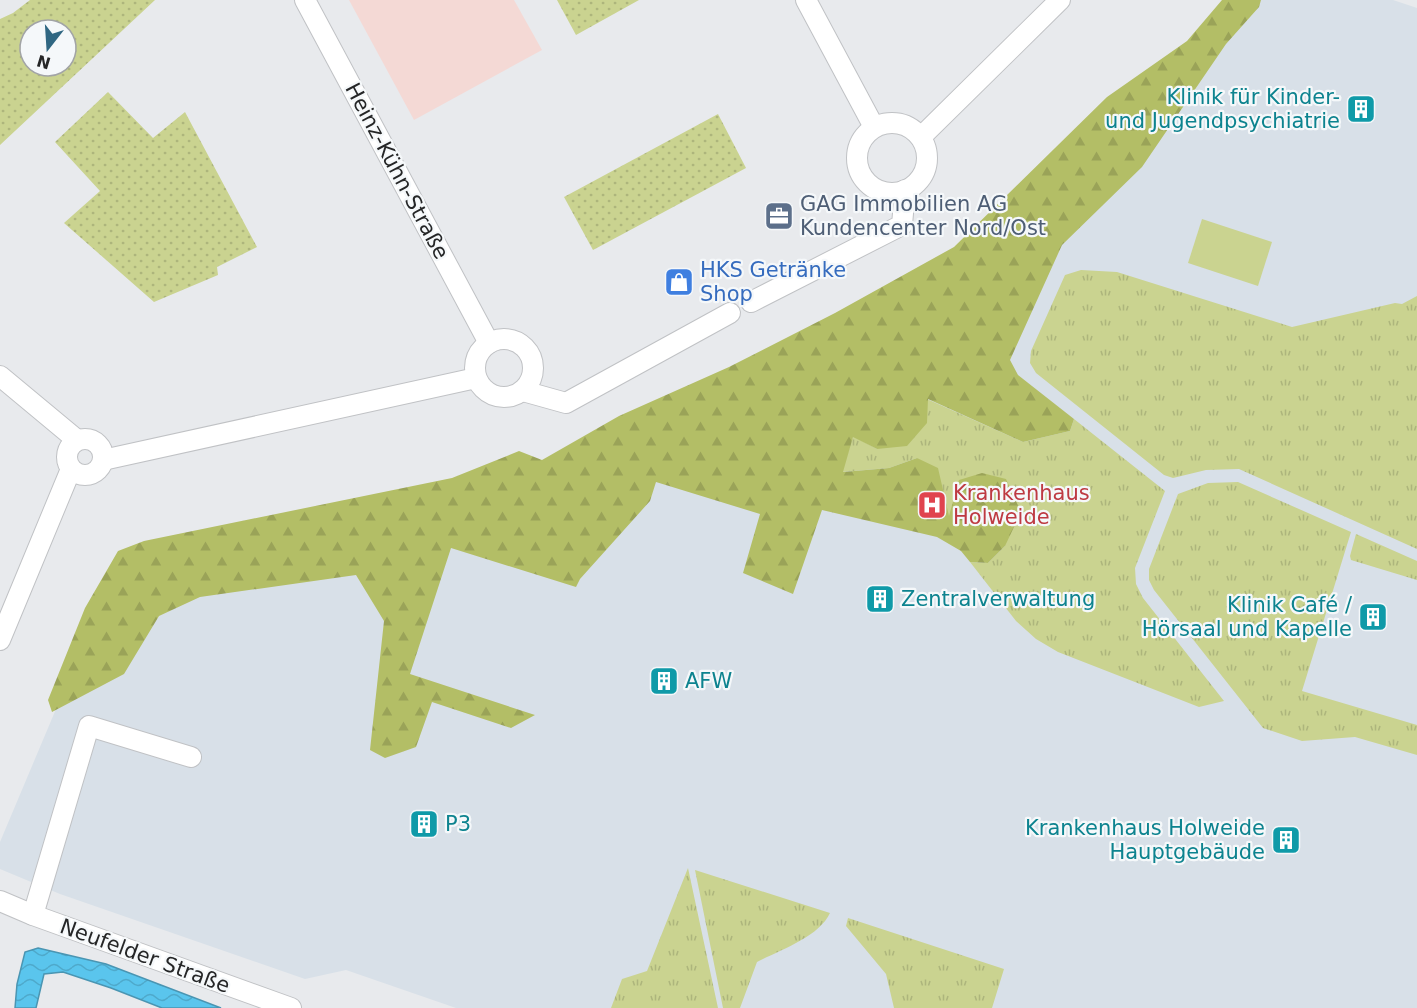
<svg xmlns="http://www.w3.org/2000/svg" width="1417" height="1008" font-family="'DejaVu Sans',sans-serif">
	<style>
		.built { fill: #d8e0e8 }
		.education { fill: #f4d9d5 }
		.grass { fill: url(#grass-tufts) }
		.forest { fill: url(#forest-firs) }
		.park { fill: url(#park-dots); fill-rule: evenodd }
		.pitch { fill: #cad390 }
		.water { fill: url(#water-waves); stroke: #4a95b2; stroke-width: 1.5 }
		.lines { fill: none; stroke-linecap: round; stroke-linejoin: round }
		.minor-casing { stroke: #c0c2c5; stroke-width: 22 }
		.minor { stroke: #fff; stroke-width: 20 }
		.labels { text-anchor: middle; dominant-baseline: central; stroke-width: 4.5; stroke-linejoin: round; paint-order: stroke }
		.culture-label { font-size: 21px; fill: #0d838f; stroke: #f5f8fa; text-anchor: end }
		.street-label { font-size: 21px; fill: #252627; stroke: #f5f8fa }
		.service-label { font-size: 21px; fill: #4e5e75; stroke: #f5f8fa; text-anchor: start }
		.shop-label { font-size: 21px; fill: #366cbe; stroke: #f5f8fa; text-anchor: start }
		.health-label { font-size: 21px; fill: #be3a42; stroke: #f5f8fa; text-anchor: start }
	</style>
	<defs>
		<pattern id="grass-tufts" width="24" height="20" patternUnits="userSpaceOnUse" patternTransform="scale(1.5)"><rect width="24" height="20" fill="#cad390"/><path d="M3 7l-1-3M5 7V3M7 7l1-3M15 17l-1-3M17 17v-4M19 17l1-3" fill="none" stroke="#adb57c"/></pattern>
		<pattern id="forest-firs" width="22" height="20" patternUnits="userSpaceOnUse" patternTransform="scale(1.5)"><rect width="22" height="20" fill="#b3be66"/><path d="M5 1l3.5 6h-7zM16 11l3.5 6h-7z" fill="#9aa358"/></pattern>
		<pattern id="park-dots" width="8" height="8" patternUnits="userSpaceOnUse" patternTransform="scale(1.5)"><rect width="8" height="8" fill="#cad390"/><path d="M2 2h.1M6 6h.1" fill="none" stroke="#adb57c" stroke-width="1.8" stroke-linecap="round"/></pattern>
		<pattern id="water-waves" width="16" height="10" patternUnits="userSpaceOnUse" patternTransform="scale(1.5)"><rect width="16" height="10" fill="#5ac5ed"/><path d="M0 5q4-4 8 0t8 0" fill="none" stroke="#4ea9cb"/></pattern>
	</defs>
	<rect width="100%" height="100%" fill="#e8eaed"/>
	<polygon class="built" points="1225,0 1393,0 1417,8 1417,1008 456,1008 346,970 305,979 60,894 0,869 0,842 115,569 638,437 987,229 1189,42"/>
	<polygon class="education" points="349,0 514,0 542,50 414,120"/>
	<g class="grass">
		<polygon points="1081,270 1117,272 1292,327 1395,303 1402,304 1417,296 1417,549 1239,469 1206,470 1173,478 1164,475 1036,373 1030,363 1031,351 1065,275"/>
		<polygon points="927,399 1023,442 1070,431 1074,419 1165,491 1135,568 1136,584 1143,598 1224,701 1199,707 1058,652 1036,639 1016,621 970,562 988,563 1005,546 949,517 917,458 889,468 842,472 853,436 877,449"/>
		<polygon points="1238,482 1351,532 1302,691 1417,725 1417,755 1355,737 1302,741 1263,728 1154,590 1149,580 1149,569 1178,494 1208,483"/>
		<polygon points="1356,534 1417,561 1417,580 1351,560 1350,556"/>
		<polygon points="688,868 718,1008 611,1008 622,979 647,971"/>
		<path d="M695,870L830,913C819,937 780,950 757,962L740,1008H723Z"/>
		<polygon points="848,918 1004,969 992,1008 894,1008 886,974 846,926"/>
	</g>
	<polygon class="forest" points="1222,0 1261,0 1259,7 1226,44 1142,167 1062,245 1010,360 1018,375 1074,419 1070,431 1023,442 928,399 927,423 907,446 877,449 853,437 843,472 889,468 917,458 938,468 949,516 959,480 982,473 1006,479 1021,512 1005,546 988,563 970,562 961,551 937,537 822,510 793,594 743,573 760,514 656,482 650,501 580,579 576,587 451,548 410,674 535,715 511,728 432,702 416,747 385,758 370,750 384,621 356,575 200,597 159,616 124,674 52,712 48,700 85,608 118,551 144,541 452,478 519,451 542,460 619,416 729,367 835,313 954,247 1107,97 1187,41"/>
	<g class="park">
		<path d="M30,0H155L0,145V19L13,13ZM30,30H66V66H30Z"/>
		<polygon points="557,0 639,0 576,35"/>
		<polygon points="108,92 153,138 185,112 257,247 217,267 218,275 154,302 64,223 100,191 55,142"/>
		<polygon points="718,114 746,168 593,250 564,197"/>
	</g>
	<polygon class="pitch" points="1202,219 1272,242 1258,286 1188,263"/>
	<polygon class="water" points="38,948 106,964 221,1008 162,1008 111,988 63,972 44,974 36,1008 15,1008 17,984 25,952"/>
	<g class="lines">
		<g class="minor-casing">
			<g id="minor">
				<polyline points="305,0 489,343"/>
				<polyline points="806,0 874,127"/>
				<circle cx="892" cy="158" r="35"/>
				<polyline points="921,137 1060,0"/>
				<polyline points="751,302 902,225 905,190"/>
				<circle cx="504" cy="368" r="29"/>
				<polyline points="0,376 77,440"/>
				<polyline points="523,391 566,403 730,313"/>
				<circle cx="85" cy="457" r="18"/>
				<polyline points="103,460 476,378"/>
				<polyline points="0,640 71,469"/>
				<polyline points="0,901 33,915 291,1008"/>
				<polyline points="33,915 89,726 191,757"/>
			</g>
		</g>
		<use href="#minor" class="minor"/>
	</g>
	<defs>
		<g id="building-square" transform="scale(1.5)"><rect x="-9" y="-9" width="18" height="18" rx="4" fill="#0f9aa8" stroke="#f5f8fa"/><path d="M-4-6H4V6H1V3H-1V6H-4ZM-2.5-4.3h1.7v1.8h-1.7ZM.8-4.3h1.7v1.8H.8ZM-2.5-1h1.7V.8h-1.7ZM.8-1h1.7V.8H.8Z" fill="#fff"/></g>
		<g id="office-square" transform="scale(1.5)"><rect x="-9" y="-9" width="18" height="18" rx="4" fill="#5c6f8a" stroke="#f5f8fa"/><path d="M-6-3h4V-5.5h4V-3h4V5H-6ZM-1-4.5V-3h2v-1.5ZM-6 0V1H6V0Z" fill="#fff"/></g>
		<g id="shop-square" transform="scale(1.5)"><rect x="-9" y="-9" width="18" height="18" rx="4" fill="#3f7fe0" stroke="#f5f8fa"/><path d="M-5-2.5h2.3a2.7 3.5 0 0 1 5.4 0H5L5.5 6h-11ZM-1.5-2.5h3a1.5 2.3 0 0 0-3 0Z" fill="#fff"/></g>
		<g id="hospital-square" transform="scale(1.5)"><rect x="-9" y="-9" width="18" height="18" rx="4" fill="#e0444e" stroke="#f5f8fa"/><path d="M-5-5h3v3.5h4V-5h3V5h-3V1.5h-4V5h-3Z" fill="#fff"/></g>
	</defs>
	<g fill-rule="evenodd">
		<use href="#building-square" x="1361" y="109"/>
		<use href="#office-square" x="779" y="216"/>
		<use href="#shop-square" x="679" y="282"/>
		<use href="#hospital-square" x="932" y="505"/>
		<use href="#building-square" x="880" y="599"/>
		<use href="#building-square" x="1373" y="617"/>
		<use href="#building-square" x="664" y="681"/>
		<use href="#building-square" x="424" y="824"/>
		<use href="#building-square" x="1286" y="840"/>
	</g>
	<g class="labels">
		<g class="culture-label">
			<text x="1340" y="97">Klinik für Kinder-<tspan x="1340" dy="24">und Jugendpsychiatrie</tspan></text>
			<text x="901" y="599" text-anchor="start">Zentralverwaltung</text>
			<text x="1352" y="605">Klinik Café /<tspan x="1352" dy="24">Hörsaal und Kapelle</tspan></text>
			<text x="685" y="681" text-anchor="start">AFW</text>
			<text x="445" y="824" text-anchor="start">P3</text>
			<text x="1265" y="828">Krankenhaus Holweide<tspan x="1265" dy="24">Hauptgebäude</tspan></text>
		</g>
		<g class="street-label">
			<text transform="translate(397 171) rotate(62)">Heinz-Kühn-Straße</text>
			<text transform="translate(145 956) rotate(20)">Neufelder Straße</text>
		</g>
		<g class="service-label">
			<text x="800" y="204">GAG Immobilien AG<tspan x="800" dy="24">Kundencenter Nord/Ost</tspan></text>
		</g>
		<g class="shop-label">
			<text x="700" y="270">HKS Getränke<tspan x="700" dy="24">Shop</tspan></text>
		</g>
		<g class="health-label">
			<text x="953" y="493">Krankenhaus<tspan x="953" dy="24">Holweide</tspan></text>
		</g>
	</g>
	<g transform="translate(48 48) rotate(197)"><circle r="28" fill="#f5f8fa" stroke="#a2a4a6" stroke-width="1.5"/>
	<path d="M0-4.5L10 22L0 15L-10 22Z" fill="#306782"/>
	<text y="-9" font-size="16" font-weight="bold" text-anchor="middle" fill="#252627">N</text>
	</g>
</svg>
